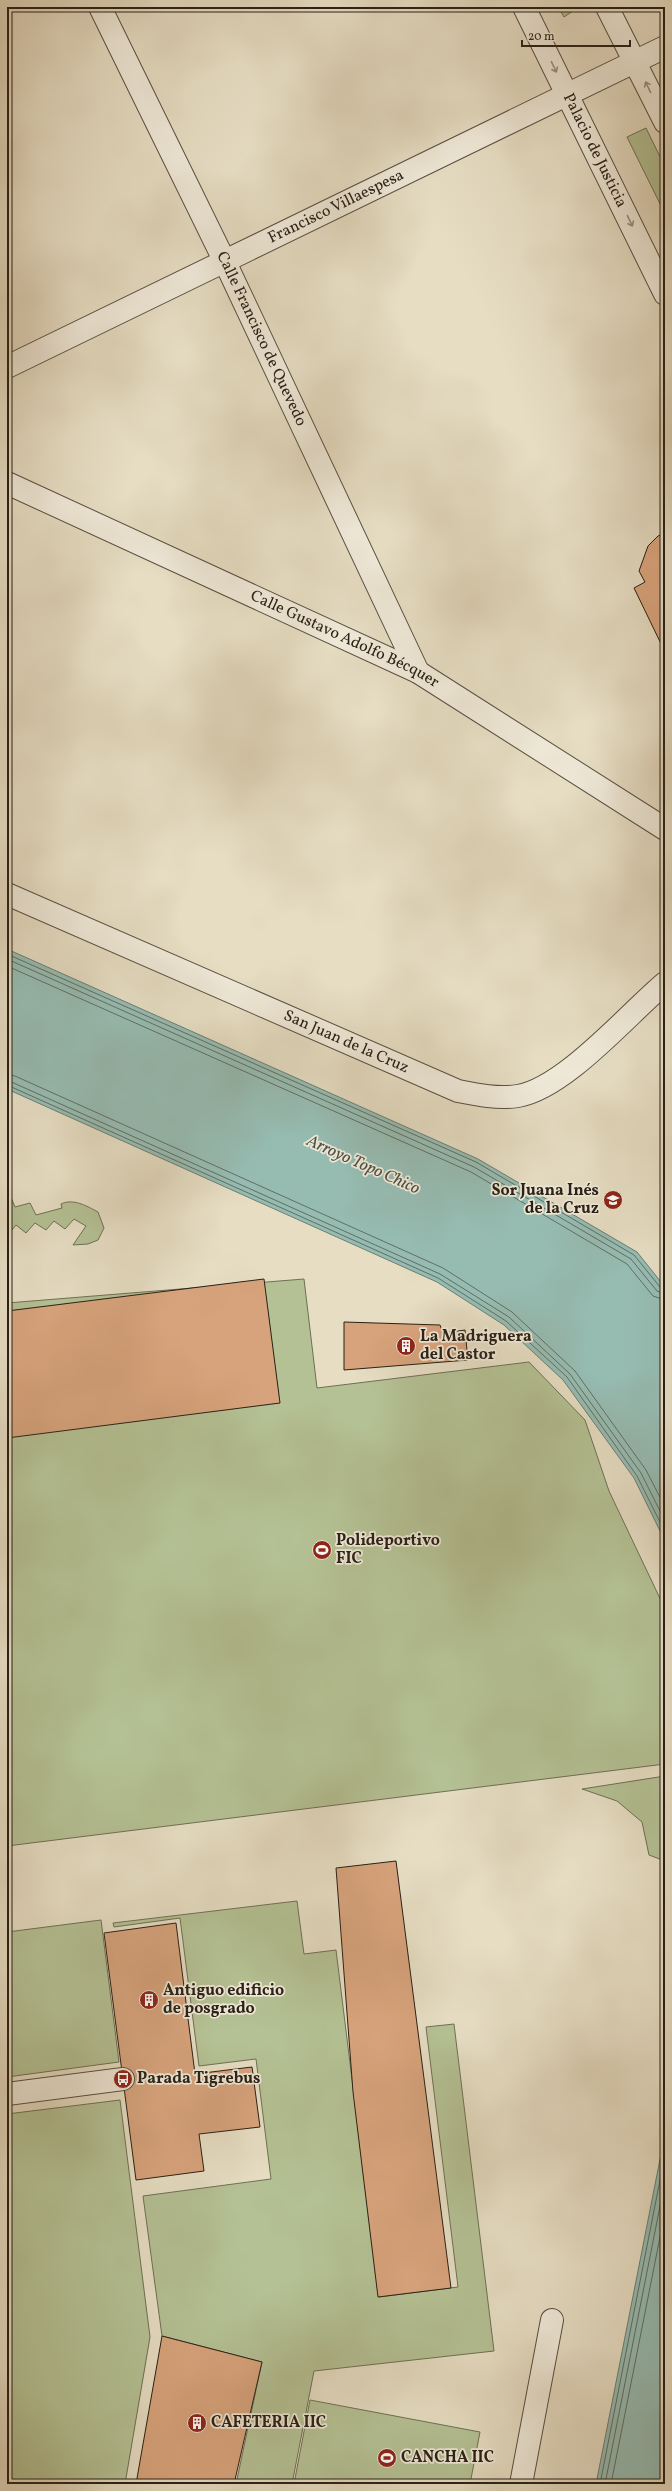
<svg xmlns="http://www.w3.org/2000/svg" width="672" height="2491" font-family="Vollkorn,serif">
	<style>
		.green { fill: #b4c194; stroke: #6e7055 }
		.water { fill: #96bcb2; stroke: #6a7e74 }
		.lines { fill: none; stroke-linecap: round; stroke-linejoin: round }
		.shore { stroke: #606e64; stroke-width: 1 }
		.building { fill: #d7a37c; stroke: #292016 }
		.pedestrian-casing { stroke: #584f41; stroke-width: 24 }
		.minor-casing { stroke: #584f41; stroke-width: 24 }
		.tertiary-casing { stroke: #584f41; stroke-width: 24 }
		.pedestrian { stroke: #efe9d8; stroke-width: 22 }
		.minor { stroke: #efe9d8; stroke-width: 22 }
		.tertiary { stroke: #efe9d8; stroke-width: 22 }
		.oneway { stroke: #968f81 }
		.labels { text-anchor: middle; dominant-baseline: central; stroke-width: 3.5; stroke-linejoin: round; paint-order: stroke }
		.street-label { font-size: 16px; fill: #292016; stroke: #efe9d8 }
		.poi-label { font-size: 16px; font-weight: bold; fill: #292016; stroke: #efe9d8; text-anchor: start }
		.water-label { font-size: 17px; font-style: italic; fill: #4a4f45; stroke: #efe9d8 }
	</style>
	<rect width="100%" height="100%" fill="#e6ddc3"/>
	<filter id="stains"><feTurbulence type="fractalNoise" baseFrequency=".005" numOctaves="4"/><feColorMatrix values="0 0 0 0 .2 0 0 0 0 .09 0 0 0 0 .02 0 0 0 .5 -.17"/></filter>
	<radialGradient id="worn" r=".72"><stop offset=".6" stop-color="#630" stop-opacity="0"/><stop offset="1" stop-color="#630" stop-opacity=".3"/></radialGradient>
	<g class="green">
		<polygon points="558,7 579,7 564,17"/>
		<polygon points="646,128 665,167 665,214 627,137"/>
		<path d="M7,1195H10L15,1207L30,1203L36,1215L62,1208L61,1204C73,1198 87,1206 98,1212L104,1228L98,1240L88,1244L73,1245L86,1226L74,1219L65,1229L54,1221L46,1230L35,1223L26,1233L16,1225L7,1236Z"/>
		<polygon points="304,1279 317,1388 529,1362 585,1420 609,1491 665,1609 665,1764 7,1846 7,1303"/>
		<polygon points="665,1776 665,1861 649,1855 642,1822 617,1801 582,1789"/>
		<polygon points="297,1901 304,1954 336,1950 379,2297 458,2287 426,2027 454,2024 494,2351 314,2371 292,2484 236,2484 262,2362 162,2336 143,2196 271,2179 256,2059 199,2066 180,1918 114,1927 113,1923"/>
		<polygon points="101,1920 119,2062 7,2077 7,1932"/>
		<polygon points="120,2100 150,2337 125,2484 7,2484 7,2114"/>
		<polygon points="310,2400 480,2432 470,2484 294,2484"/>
	</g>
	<g class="water">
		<polygon points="7,949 478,1159 637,1252 665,1287 665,1541 634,1478 563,1380 504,1325 437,1282 7,1089"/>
		<polygon points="665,2134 665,2484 596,2484"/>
	</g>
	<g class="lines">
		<g class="shore">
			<polyline points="7,954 476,1162 634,1255 660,1287 665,1289"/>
			<polyline points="7,959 474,1167 631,1259 657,1291 665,1294"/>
			<polyline points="7,966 471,1172 627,1264 653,1296 665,1300"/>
			<polyline points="7,1074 15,1076 443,1268 512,1312 575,1371 646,1470 665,1507"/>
			<polyline points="7,1080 440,1274 509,1317 570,1374 641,1473 665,1521"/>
			<polyline points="7,1085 438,1278 506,1321 567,1377 637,1476 665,1532"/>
			<polyline points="600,2484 665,2155"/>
			<polyline points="605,2484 665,2181"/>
			<polyline points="611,2484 665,2212"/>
		</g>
	</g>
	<g class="building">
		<polygon points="665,533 665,652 634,588 645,582 639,571 648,546 658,536"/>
		<polygon points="264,1279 280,1403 7,1438 7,1311"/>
		<polygon points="344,1322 440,1325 443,1333 465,1330 468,1360 344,1370"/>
		<polygon points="396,1861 451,2288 378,2297 353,2092 336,1868"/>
		<polygon points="176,1923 195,2074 252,2067 260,2127 199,2134 204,2171 136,2180 104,1933"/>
		<polygon points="162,2336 262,2362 234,2484 136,2484"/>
	</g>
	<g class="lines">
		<g class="pedestrian-casing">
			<g id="pedestrian">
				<polyline points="7,2094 123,2079"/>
				<polyline points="521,2484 552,2320"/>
			</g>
		</g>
		<g class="minor-casing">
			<g id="minor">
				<path id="s1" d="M100,7L225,262L418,672"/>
				<path id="s2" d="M7,367L665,47"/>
				<path id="s3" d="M7,483L418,672L665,829"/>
				<path id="s4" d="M7,894L458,1091C478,1095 498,1099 518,1096C565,1088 628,1014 665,983"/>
			</g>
		</g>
		<g class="tertiary-casing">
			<g id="tertiary">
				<path id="s5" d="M524,7L665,294"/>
				<polyline points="607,7 665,122"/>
			</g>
		</g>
		<use href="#pedestrian" class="pedestrian"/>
		<use href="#minor" class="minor"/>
		<use href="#tertiary" class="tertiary"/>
	</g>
	<defs><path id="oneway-shaft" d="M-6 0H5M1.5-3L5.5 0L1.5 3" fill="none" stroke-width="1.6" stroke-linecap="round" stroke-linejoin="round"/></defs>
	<g class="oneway">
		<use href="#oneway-shaft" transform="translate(554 67) rotate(64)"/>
		<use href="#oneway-shaft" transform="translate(648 87) rotate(-115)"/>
		<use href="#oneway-shaft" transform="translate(630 221) rotate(64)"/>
	</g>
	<defs>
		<g id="school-disc" transform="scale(1)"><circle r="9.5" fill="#8f2418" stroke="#efe9d8"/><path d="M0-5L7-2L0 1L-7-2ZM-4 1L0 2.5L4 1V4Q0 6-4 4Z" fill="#fff"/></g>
		<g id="building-disc" transform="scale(1)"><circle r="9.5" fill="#8f2418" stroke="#efe9d8"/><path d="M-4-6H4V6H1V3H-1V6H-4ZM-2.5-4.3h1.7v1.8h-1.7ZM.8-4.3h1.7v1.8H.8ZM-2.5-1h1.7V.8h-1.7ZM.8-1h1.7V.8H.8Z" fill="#fff"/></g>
		<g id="stadium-disc" transform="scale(1)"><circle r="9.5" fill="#8f2418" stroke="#efe9d8"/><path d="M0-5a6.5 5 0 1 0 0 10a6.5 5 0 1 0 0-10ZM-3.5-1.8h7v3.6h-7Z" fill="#fff"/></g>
		<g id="bus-disc" transform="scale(1)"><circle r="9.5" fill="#8f2418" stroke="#efe9d8"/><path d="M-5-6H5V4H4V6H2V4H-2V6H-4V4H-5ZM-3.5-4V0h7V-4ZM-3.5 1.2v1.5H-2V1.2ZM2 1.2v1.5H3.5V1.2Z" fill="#fff"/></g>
	</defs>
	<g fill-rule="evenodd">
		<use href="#school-disc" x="613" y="1200"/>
		<use href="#building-disc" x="406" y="1346"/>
		<use href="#stadium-disc" x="322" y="1550"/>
		<use href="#building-disc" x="149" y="2000"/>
		<use href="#bus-disc" x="123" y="2079"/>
		<use href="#building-disc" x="197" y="2423"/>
		<use href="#stadium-disc" x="387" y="2458"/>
	</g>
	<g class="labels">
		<g class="street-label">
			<text stroke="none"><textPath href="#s5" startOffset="160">Palacio de Justicia</textPath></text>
			<text stroke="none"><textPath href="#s2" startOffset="366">Francisco Villaespesa</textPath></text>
			<text stroke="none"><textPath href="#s1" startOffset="369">Calle Francisco de Quevedo</textPath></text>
			<text stroke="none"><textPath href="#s3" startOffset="372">Calle Gustavo Adolfo Bécquer</textPath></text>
			<text stroke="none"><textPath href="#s4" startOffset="370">San Juan de la Cruz</textPath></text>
		</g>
		<g class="poi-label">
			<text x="599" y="1191" text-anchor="end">Sor Juana Inés<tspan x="599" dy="18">de la Cruz</tspan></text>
			<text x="420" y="1337">La Madriguera<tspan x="420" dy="18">del Castor</tspan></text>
			<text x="336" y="1541">Polideportivo<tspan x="336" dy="18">FIC</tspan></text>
			<text x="163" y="1991">Antiguo edificio<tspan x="163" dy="18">de posgrado</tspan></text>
			<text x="137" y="2079">Parada Tigrebus</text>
			<text x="211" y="2423">CAFETERIA IIC</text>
			<text x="401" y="2458">CANCHA IIC</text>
		</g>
		<g class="water-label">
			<text transform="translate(363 1165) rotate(24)">Arroyo Topo Chico</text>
		</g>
	</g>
	<rect width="672" height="2491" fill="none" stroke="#e6ddc3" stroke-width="24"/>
	<rect x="8" y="8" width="656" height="2475" fill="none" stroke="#292016" stroke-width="2"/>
	<rect x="12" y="12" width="648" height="2467" fill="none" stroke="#292016"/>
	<path d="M522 40v6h108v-6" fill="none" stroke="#292016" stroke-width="2"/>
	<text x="528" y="40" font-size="12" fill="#292016" stroke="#efe9d8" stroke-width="3" paint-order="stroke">20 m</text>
	<rect width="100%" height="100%" filter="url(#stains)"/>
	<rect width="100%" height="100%" fill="url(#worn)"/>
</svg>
